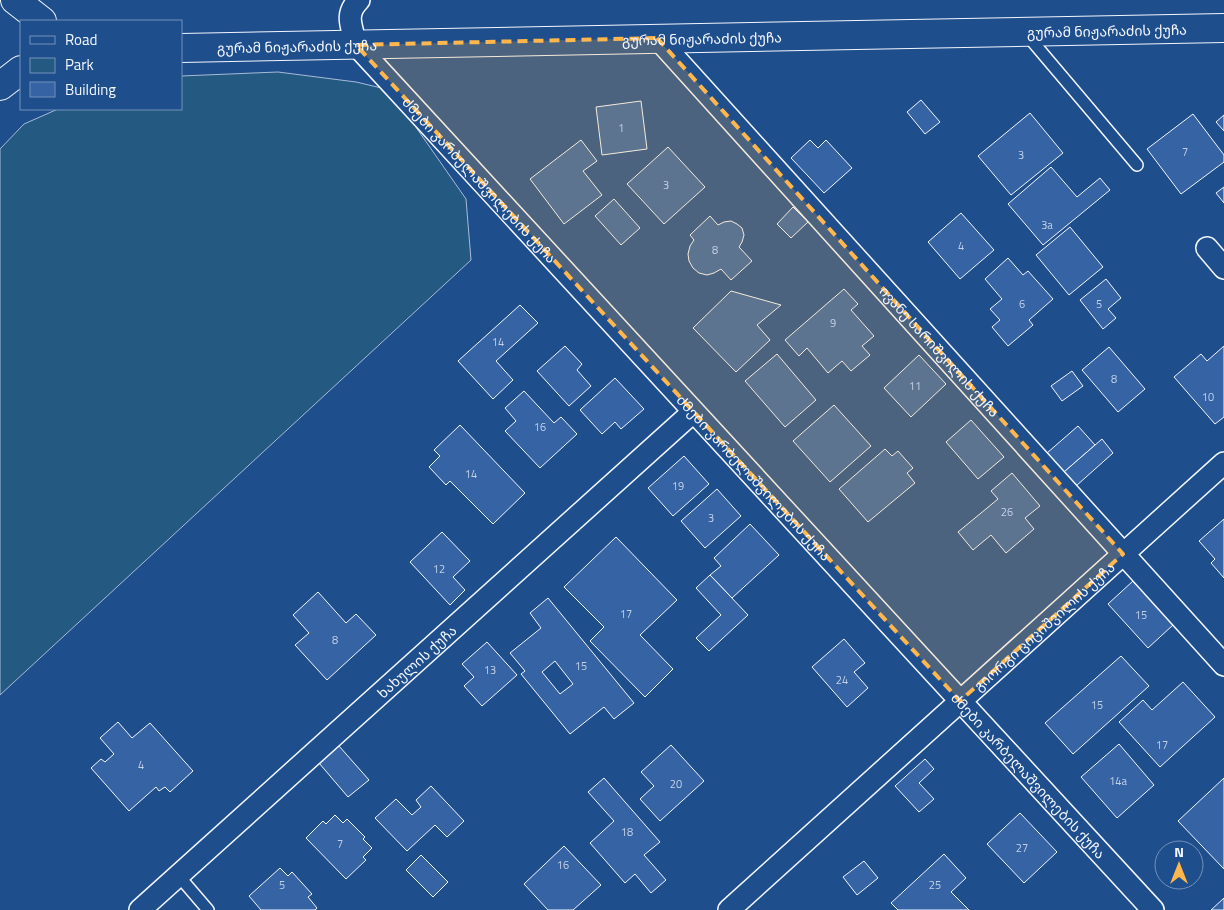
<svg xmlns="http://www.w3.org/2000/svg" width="1224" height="910" font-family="'Titillium Web','Noto Sans Georgian',sans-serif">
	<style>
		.green { fill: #245a82; stroke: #a8bbd7 }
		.building { fill: #3563a3; stroke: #f2f6ff; fill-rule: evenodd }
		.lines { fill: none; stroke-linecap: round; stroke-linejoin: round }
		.lane-casing { stroke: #f2f6ff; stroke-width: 14 }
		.street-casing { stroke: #f2f6ff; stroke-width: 24 }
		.secondary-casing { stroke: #f2f6ff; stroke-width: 30 }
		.lane { stroke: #1f4e8c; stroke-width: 11 }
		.street { stroke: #1f4e8c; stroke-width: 21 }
		.secondary { stroke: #1f4e8c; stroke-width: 28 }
		.marked { fill: #ffb74d; fill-opacity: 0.2; stroke: #ffb74d; stroke-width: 4; stroke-dasharray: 10 6; stroke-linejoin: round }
		.labels { text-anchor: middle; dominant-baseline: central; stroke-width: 4; stroke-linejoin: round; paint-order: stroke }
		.number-label { font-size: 11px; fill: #c3d1e8 }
		.street-label { font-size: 14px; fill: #f2f6ff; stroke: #1f4e8c }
	</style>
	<rect width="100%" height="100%" fill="#1f4e8c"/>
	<polygon class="green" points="278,72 356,82 390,90 466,199 471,260 0,695 0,149 24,124 58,109 181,109 181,76"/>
	<g class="building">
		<polygon points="921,100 940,122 925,134 907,112"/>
		<polygon points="641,101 647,149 602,155 596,107"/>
		<polygon points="1030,113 1063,153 1011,195 978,156"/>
		<polygon points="1193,114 1224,155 1224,162 1181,194 1147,149"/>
		<polygon points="1224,115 1224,131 1216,122"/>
		<polygon points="581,140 597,161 583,171 602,195 564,224 530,179"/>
		<polygon points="810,140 818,148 826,140 852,168 824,193 791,158"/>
		<polygon points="668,147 705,187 664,224 627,184"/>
		<polygon points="1051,167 1077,197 1100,178 1110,190 1043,245 1008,204"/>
		<polygon points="1224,187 1224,203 1216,193"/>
		<polygon points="614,199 640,228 621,245 595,216"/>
		<polygon points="793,207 808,222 791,238 777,224"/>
		<polygon points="961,213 994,250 960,279 928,242"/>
		<polygon points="710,216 718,225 724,222 731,221 737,224 742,228 744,235 742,242 739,247 752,261 731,280 721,269 714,273 707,275 699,273 693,268 689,261 688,254 690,246 694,240 690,235"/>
		<polygon points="1070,227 1103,267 1069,295 1036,255"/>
		<polygon points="1008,258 1023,275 1028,271 1053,299 1029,320 1033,325 1008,346 992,327 1000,320 990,309 1002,299 985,279"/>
		<polygon points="1106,279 1121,298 1108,309 1116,318 1103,329 1080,300"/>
		<polygon points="844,289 858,304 851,310 874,336 862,346 870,355 851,371 842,361 828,373 807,348 799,356 785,340"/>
		<polygon points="731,291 781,305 757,325 770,340 736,372 693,328"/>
		<polygon points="520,305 538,323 496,361 513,380 493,399 458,361"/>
		<polygon points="565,346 582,364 577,370 591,386 569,406 537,371"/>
		<polygon points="1224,346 1224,417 1215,424 1174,377 1201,354 1207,361"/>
		<polygon points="1109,347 1145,389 1118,412 1082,370"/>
		<polygon points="777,354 816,400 785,427 745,381"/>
		<polygon points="919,355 946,384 911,417 884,388"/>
		<polygon points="1072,371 1083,386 1062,401 1051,386"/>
		<polygon points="615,378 644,409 621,429 615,422 602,434 580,410"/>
		<polygon points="524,391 554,423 561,417 577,434 540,468 505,431 516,421 505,408"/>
		<polygon points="834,405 871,446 830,482 793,441"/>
		<polygon points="971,420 1004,457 978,479 946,442"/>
		<polygon points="460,425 525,493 493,524 450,481 446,485 429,467 440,456 434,450"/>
		<polygon points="1078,426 1095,445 1064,472 1047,453"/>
		<polygon points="1102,439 1113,453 1076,486 1064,472"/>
		<polygon points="885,449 892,456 898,451 913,468 907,473 915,483 868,522 839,489"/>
		<polygon points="684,456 709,484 673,516 648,488"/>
		<polygon points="1012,473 1040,506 1025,518 1034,529 1006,553 991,535 973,550 958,532 998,499 991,491"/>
		<polygon points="717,489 741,516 705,548 681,521"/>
		<polygon points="1224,519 1224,578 1211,563 1215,559 1199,541"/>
		<polygon points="750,524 779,555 732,598 710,575 721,566 714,558"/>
		<polygon points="442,532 470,561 453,577 465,590 450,605 410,562"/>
		<polygon points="616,537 677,600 640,635 673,669 645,697 590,641 604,627 564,587"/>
		<polygon points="710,575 748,615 709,651 696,638 721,615 696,588"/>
		<polygon points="1133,581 1173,625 1148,648 1108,604"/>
		<polygon points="318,592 346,623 356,614 376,635 327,680 295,645 309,633 293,615"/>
		<path d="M548,598L634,703L614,719L604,707L570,734L521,674L525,671L510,653L541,628L530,613ZM555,661L573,684L560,694L542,672Z"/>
		<polygon points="844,639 865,663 854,672 868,688 847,707 812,667"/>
		<polygon points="487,642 517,675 482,706 464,686 474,677 462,664"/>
		<polygon points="1121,656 1149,686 1073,754 1045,723"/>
		<polygon points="1183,682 1215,717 1160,767 1119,722 1143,700 1152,710"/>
		<polygon points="118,722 132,738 150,723 193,771 170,792 165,787 159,791 156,787 129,811 91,768 101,759 105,762 114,754 100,738"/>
		<polygon points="1119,744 1154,785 1117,818 1081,777"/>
		<polygon points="671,745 704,781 660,821 640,799 654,786 641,772"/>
		<polygon points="339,746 369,780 348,797 319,763"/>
		<polygon points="925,759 934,769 919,783 934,799 919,812 895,786"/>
		<polygon points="604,778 660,842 644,855 666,880 651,893 635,874 625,883 590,843 614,821 588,792"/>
		<polygon points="1224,778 1224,869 1178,821"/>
		<polygon points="431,786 464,821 447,837 435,825 407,851 375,818 396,799 412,815 421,807 416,800"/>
		<polygon points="1020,813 1057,852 1024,883 987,844"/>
		<polygon points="335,815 343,823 347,819 365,837 363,839 372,848 363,857 366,860 346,879 306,838 323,821 326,824"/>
		<polygon points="564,846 601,885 573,910 548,910 524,884"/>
		<polygon points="944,854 966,878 951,892 969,910 898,910 891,903"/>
		<polygon points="421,855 448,882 433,897 406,870"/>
		<polygon points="864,861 878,878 857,895 843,877"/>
		<polygon points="280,868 288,876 292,872 312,894 308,897 317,908 315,910 261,910 249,896"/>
		<polygon points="1224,898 1224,910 1211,910"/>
	</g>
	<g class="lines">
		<g class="lane-casing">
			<g id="lane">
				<polyline points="1027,35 1137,165"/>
				<polyline points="178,875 208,910"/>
			</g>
		</g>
		<g class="street-casing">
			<g id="street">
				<path id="s1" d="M359,0C344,15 352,26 356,45L1153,910"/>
				<path id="s2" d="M657,38L1224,665"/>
				<polyline points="1207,248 1224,268"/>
				<path id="s3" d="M140,910L693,412"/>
				<path id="s4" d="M729,910L1224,463"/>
			</g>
		</g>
		<g class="secondary-casing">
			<g id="secondary">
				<polyline points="15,0 42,21"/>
				<path id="s5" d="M181,48L1224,28"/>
				<polyline points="0,86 21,70"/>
			</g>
		</g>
		<use href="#lane" class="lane"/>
		<use href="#street" class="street"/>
		<use href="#secondary" class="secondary"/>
	</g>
	<path class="marked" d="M657,38L1123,554L960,701L356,45Z"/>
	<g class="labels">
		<g class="number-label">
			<text x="621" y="128">1</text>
			<text x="1185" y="152">7</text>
			<text x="1021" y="155">3</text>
			<text x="666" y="185">3</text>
			<text x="1047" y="225">3a</text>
			<text x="961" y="246">4</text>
			<text x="715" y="250">8</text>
			<text x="1022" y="304">6</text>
			<text x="1099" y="304">5</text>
			<text x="833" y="323">9</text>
			<text x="498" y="342">14</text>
			<text x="1114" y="379">8</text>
			<text x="915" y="386">11</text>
			<text x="1208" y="397">10</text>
			<text x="540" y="427">16</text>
			<text x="471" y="474">14</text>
			<text x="678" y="486">19</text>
			<text x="1007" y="512">26</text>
			<text x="711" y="518">3</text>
			<text x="439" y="569">12</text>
			<text x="626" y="614">17</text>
			<text x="1141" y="615">15</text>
			<text x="335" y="640">8</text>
			<text x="581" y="666">15</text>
			<text x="490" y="670">13</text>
			<text x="842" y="680">24</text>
			<text x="1097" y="705">15</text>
			<text x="1162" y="745">17</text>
			<text x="141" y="765">4</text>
			<text x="1118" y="781">14a</text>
			<text x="676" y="784">20</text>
			<text x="627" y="832">18</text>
			<text x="340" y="844">7</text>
			<text x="1022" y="848">27</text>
			<text x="563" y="865">16</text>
			<text x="282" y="885">5</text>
			<text x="935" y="885">25</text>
		</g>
		<g class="street-label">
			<text stroke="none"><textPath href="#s5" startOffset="926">გურამ ნიჟარაძის ქუჩა</textPath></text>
			<text stroke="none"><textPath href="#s5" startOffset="521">გურამ ნიჟარაძის ქუჩა</textPath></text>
			<text stroke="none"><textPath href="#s5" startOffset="116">გურამ ნიჟარაძის ქუჩა</textPath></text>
			<text stroke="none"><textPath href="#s1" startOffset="231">ძმები კარბელაშვილების ქუჩა</textPath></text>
			<text stroke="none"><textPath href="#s2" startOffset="422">ივანე სარიშვილის ქუჩა</textPath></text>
			<text stroke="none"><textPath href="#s1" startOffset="636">ძმები კარბელაშვილების ქუჩა</textPath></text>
			<text stroke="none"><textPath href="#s4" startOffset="424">გიორგი ციციშვილის ქუჩა</textPath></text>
			<text stroke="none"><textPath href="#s3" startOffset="372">ხახულის ქუჩა</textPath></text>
			<text stroke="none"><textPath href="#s1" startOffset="1041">ძმები კარბელაშვილების ქუჩა</textPath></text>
		</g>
	</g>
	<rect x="20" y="20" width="162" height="90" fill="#1f4e8c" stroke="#7391ba"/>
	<rect x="30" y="36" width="25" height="8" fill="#1f4e8c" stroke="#7391ba"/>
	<text x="65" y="45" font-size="15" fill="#f2f6ff">Road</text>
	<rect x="30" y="58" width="25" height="15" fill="#245a82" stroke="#7391ba"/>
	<text x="65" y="70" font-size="15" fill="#f2f6ff">Park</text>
	<rect x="30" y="82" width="25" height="15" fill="#3563a3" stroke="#7391ba"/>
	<text x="65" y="95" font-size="15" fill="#f2f6ff">Building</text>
	<g transform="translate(1179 865)"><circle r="24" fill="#1f4e8c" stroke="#7391ba"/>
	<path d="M0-4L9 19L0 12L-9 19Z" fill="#ffb74d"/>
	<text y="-8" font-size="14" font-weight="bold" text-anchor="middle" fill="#f2f6ff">N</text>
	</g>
</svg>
